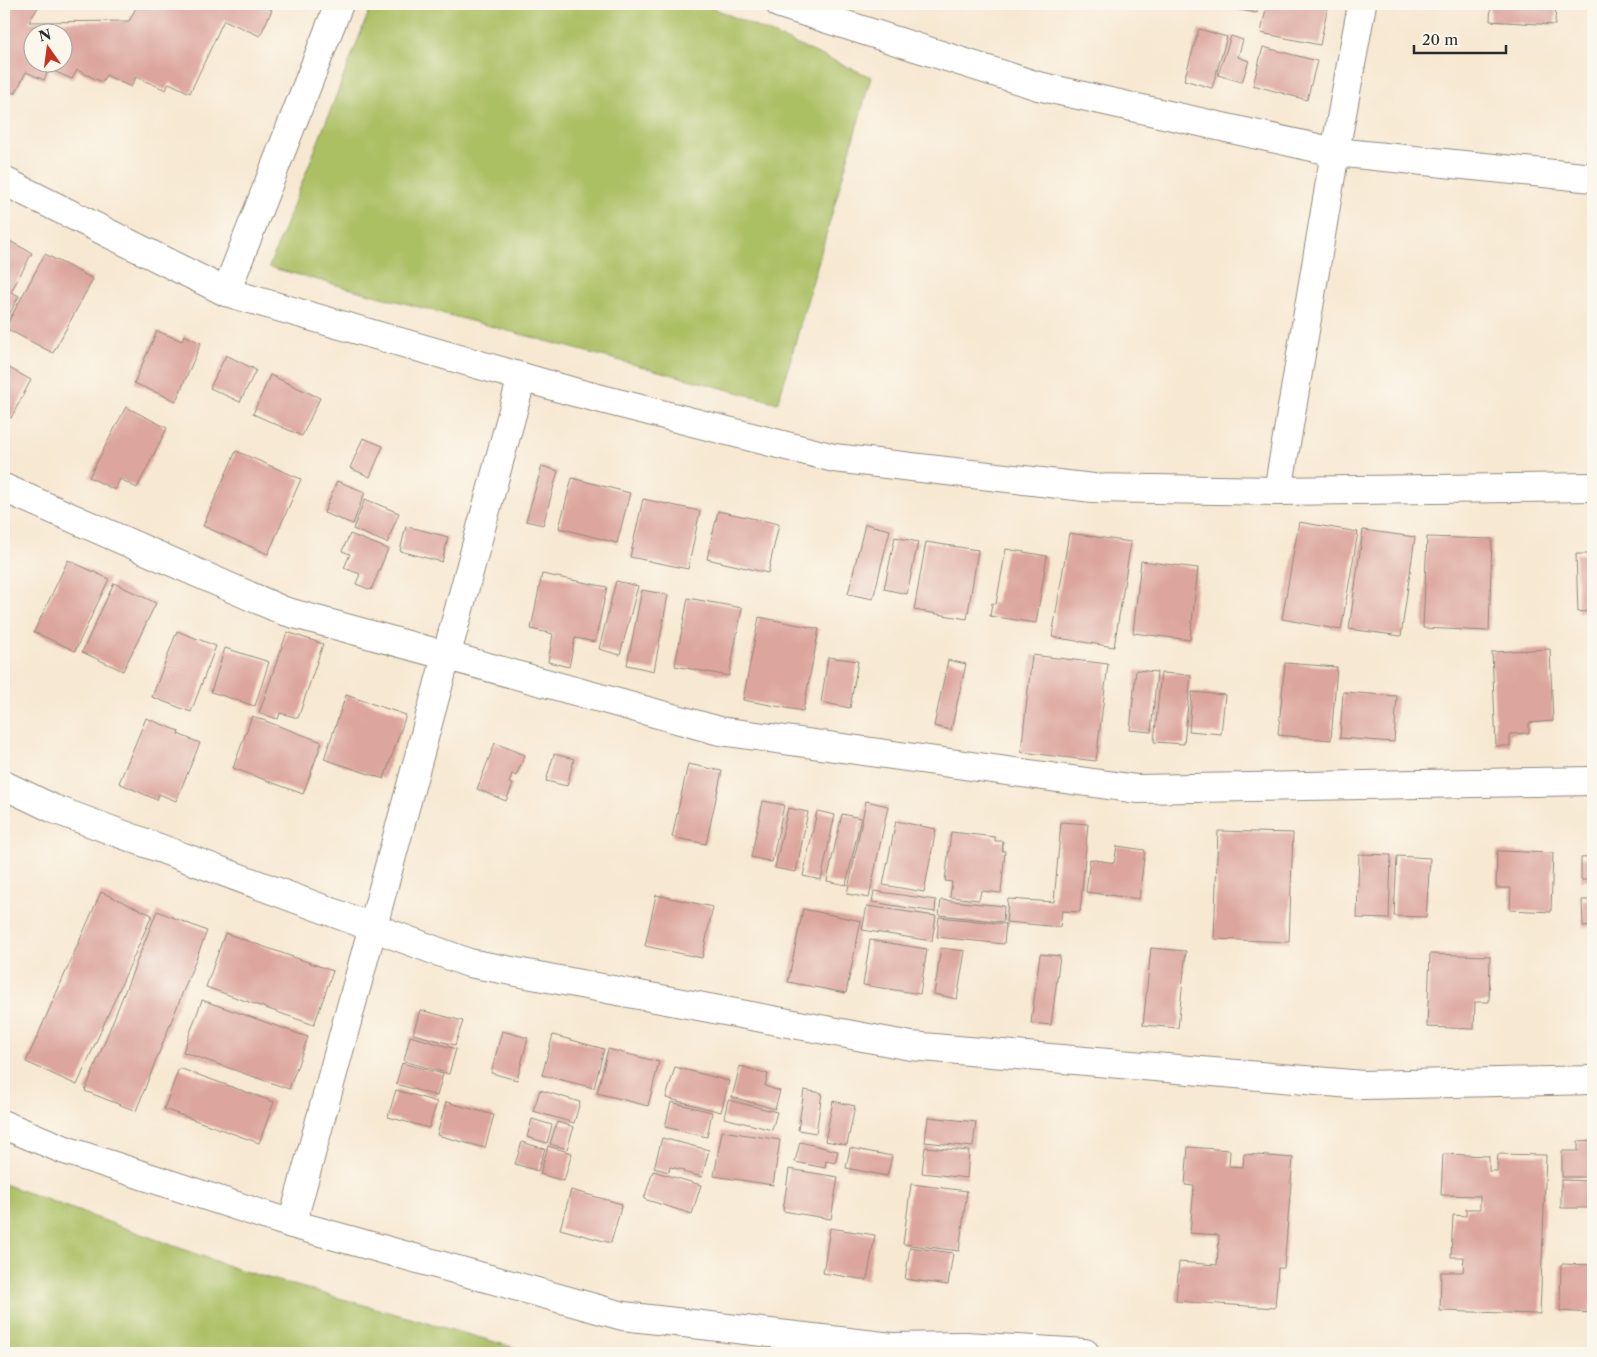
<svg xmlns="http://www.w3.org/2000/svg" width="1597" height="1357" font-family="'Libre Caslon Text',serif">
	<style>
		.green { fill: #abbf63; stroke: #6b7547 }
		.building { fill: #dca59d; fill-rule: evenodd }
		.lines { fill: none; stroke-linecap: round; stroke-linejoin: round }
		.minor-casing { stroke: #918a7e; stroke-width: 30 }
		.minor { stroke: #fff; stroke-width: 28 }
	</style>
	<rect width="100%" height="100%" fill="#fbf7ec"/>
	<filter id="ink" filterUnits="userSpaceOnUse"><feTurbulence type="fractalNoise" baseFrequency=".02" numOctaves="2"/><feDisplacementMap in="SourceGraphic" scale="10" xChannelSelector="R" yChannelSelector="G"/><feConvolveMatrix kernelMatrix="1 2 1 2 8 2 1 2 1" color-interpolation-filters="sRGB"/></filter>
	<filter id="wash" filterUnits="userSpaceOnUse"><feTurbulence type="fractalNoise" baseFrequency=".0096" numOctaves="4" result="noise"/><feDisplacementMap in="SourceGraphic" scale="20" xChannelSelector="R" yChannelSelector="G"/><feGaussianBlur stdDeviation="1.12" result="paint"/><feColorMatrix in="noise" values="0 0 0 0 0 0 0 0 0 0 0 0 0 0 0 0 0 1.4 0 .05"/><feComposite in="paint" operator="in"/></filter>
	<g filter="url(#wash)">
		<rect width="100%" height="100%" fill="#f7e8d2"/>
		<g class="green">
			<polygon points="372,4 704,4 871,77 778,403 269,267"/>
			<polygon points="4,1184 240,1270 534,1353 4,1353"/>
		</g>
		<g id="blocks">
			<g class="building">
				<path d="M4,4H40L29,22L129,21L138,4H258L272,10L260,36L224,20L190,93L169,83L166,90L136,77L131,87L106,75L102,82L77,70L72,79L49,69L44,80L26,72L15,94L4,88ZM32,32H62V62H32Z"/>
				<polygon points="1229,4 1258,4 1257,13 1228,8"/>
				<polygon points="1267,4 1320,4 1328,5 1320,45 1261,33"/>
				<polygon points="1491,4 1556,4 1555,25 1490,21"/>
				<polygon points="1199,29 1227,37 1212,88 1184,80"/>
				<polygon points="1231,36 1243,40 1238,57 1249,61 1242,82 1218,75"/>
				<polygon points="1263,47 1317,61 1307,100 1253,85"/>
				<polygon points="4,238 32,253 11,292 19,296 4,324"/>
				<polygon points="45,254 93,279 53,353 5,328"/>
				<polygon points="157,331 182,341 184,335 201,343 176,401 134,383"/>
				<polygon points="226,355 256,370 240,402 210,388"/>
				<polygon points="4,365 31,380 11,418 4,414"/>
				<polygon points="270,375 320,398 302,436 253,414"/>
				<polygon points="126,407 167,428 137,488 120,479 115,490 89,477"/>
				<polygon points="363,438 383,446 370,477 350,468"/>
				<polygon points="236,451 301,479 268,554 203,526"/>
				<polygon points="542,466 558,471 543,525 526,521"/>
				<polygon points="572,478 630,493 617,543 559,528"/>
				<polygon points="337,481 365,492 353,524 324,513"/>
				<polygon points="365,499 399,513 387,543 353,529"/>
				<polygon points="643,499 700,511 688,569 630,557"/>
				<polygon points="718,511 779,524 768,573 707,559"/>
				<polygon points="1299,522 1358,532 1341,630 1282,619"/>
				<polygon points="865,524 890,530 873,599 848,594"/>
				<polygon points="406,526 448,537 442,562 400,551"/>
				<polygon points="1363,530 1415,537 1401,636 1349,629"/>
				<polygon points="1069,533 1131,542 1114,647 1052,637"/>
				<polygon points="350,534 388,549 371,590 356,584 360,574 344,568 350,554 342,551"/>
				<polygon points="895,537 918,542 907,594 884,589"/>
				<polygon points="1427,537 1492,539 1489,631 1423,628"/>
				<polygon points="926,542 978,550 967,619 914,610"/>
				<polygon points="1006,549 1047,556 1036,623 990,616 992,603 996,604"/>
				<polygon points="1576,554 1593,554 1593,611 1578,612"/>
				<polygon points="68,560 109,579 75,651 34,632"/>
				<polygon points="1141,561 1198,568 1190,640 1133,633"/>
				<polygon points="542,574 607,587 595,642 575,638 569,667 548,662 553,634 531,629"/>
				<polygon points="616,581 638,586 620,655 599,649"/>
				<polygon points="114,583 156,603 123,671 82,652"/>
				<polygon points="642,590 668,595 654,671 627,665"/>
				<polygon points="688,598 742,608 729,676 675,666"/>
				<polygon points="759,617 819,629 803,711 743,700"/>
				<polygon points="177,631 216,646 191,712 152,697"/>
				<polygon points="287,632 323,644 298,718 280,713 278,719 259,713"/>
				<polygon points="225,648 269,662 255,706 211,692"/>
				<polygon points="1550,649 1553,721 1529,723 1529,733 1510,734 1510,746 1496,746 1492,652"/>
				<polygon points="1032,655 1108,664 1096,761 1021,752"/>
				<polygon points="828,657 858,661 850,708 821,702"/>
				<polygon points="948,660 966,664 951,730 934,726"/>
				<polygon points="1285,663 1337,667 1331,740 1278,735"/>
				<polygon points="1136,670 1157,672 1151,732 1130,730"/>
				<polygon points="1161,673 1191,675 1184,744 1154,742"/>
				<polygon points="1192,692 1225,695 1221,734 1189,731"/>
				<polygon points="1343,692 1397,696 1394,742 1340,738"/>
				<polygon points="346,695 406,715 384,779 324,759"/>
				<polygon points="252,716 322,742 303,794 233,768"/>
				<polygon points="146,718 179,731 178,734 200,743 176,801 159,794 157,800 119,783"/>
				<polygon points="495,743 525,755 516,776 512,774 509,783 513,784 506,801 477,789"/>
				<polygon points="554,754 574,759 567,786 546,781"/>
				<polygon points="688,764 722,771 706,844 672,837"/>
				<polygon points="763,801 784,805 772,862 751,857"/>
				<polygon points="866,801 888,806 869,898 847,894"/>
				<polygon points="788,808 808,812 796,872 775,868"/>
				<polygon points="817,811 835,815 821,880 803,876"/>
				<polygon points="842,814 861,818 846,885 827,881"/>
				<polygon points="896,821 936,829 924,892 883,885"/>
				<polygon points="1061,822 1088,824 1080,912 1062,911 1060,927 1006,922 1008,899 1054,902"/>
				<polygon points="1218,831 1293,833 1289,942 1214,939"/>
				<polygon points="951,832 995,837 995,841 1003,841 1002,851 1005,851 1001,893 981,891 979,900 950,897 952,882 945,881"/>
				<polygon points="1117,846 1145,850 1139,899 1086,892 1090,859 1114,863"/>
				<polygon points="1497,851 1553,853 1551,912 1510,910 1511,888 1496,888"/>
				<polygon points="1359,854 1391,855 1389,919 1357,918"/>
				<polygon points="1397,856 1430,858 1426,917 1394,916"/>
				<polygon points="1593,857 1593,880 1581,880 1581,858"/>
				<polygon points="874,891 936,900 935,912 872,902"/>
				<polygon points="101,892 152,915 77,1085 26,1062"/>
				<polygon points="656,895 713,907 702,958 645,946"/>
				<polygon points="941,900 1004,906 1003,922 939,915"/>
				<polygon points="1582,900 1593,900 1593,926 1583,927"/>
				<polygon points="867,906 936,916 932,941 862,930"/>
				<polygon points="803,909 861,921 846,993 788,982"/>
				<polygon points="157,911 207,931 136,1111 85,1091"/>
				<polygon points="939,917 1006,924 1004,944 937,937"/>
				<polygon points="225,933 333,971 314,1025 206,987"/>
				<polygon points="870,940 927,949 920,994 863,985"/>
				<polygon points="941,948 965,951 957,999 934,994"/>
				<polygon points="1151,948 1186,951 1178,1028 1143,1025"/>
				<polygon points="1040,954 1060,956 1051,1025 1031,1023"/>
				<polygon points="1430,954 1490,956 1489,1002 1475,1002 1474,1029 1427,1027"/>
				<polygon points="202,1000 308,1037 289,1089 183,1052"/>
				<polygon points="420,1010 463,1021 455,1045 413,1034"/>
				<polygon points="502,1031 528,1038 517,1080 491,1073"/>
				<polygon points="553,1035 604,1049 594,1088 542,1075"/>
				<polygon points="410,1036 456,1049 449,1074 404,1061"/>
				<polygon points="608,1049 659,1062 648,1106 597,1093"/>
				<polygon points="402,1063 443,1074 437,1096 396,1084"/>
				<polygon points="740,1066 768,1074 765,1086 780,1091 775,1109 732,1097"/>
				<polygon points="675,1067 729,1081 721,1112 666,1098"/>
				<polygon points="179,1068 274,1102 259,1143 164,1109"/>
				<polygon points="396,1090 437,1102 429,1128 388,1117"/>
				<polygon points="540,1090 580,1102 574,1123 533,1111"/>
				<polygon points="804,1090 822,1093 816,1133 798,1130"/>
				<polygon points="728,1100 777,1112 772,1130 724,1118"/>
				<polygon points="833,1101 855,1106 847,1145 825,1141"/>
				<polygon points="446,1102 494,1115 485,1148 437,1135"/>
				<polygon points="671,1102 712,1112 707,1137 665,1127"/>
				<polygon points="928,1117 976,1122 973,1147 925,1142"/>
				<polygon points="532,1119 552,1125 547,1143 527,1137"/>
				<polygon points="557,1122 574,1127 567,1149 550,1144"/>
				<polygon points="722,1131 780,1140 773,1185 714,1176"/>
				<polygon points="662,1138 709,1150 702,1177 683,1172 684,1170 670,1167 669,1172 654,1168"/>
				<polygon points="1593,1140 1593,1177 1562,1177 1562,1151 1578,1151 1578,1141"/>
				<polygon points="522,1142 545,1149 538,1171 515,1164"/>
				<polygon points="800,1142 838,1151 835,1163 826,1161 825,1168 795,1162"/>
				<polygon points="548,1146 572,1153 564,1181 540,1174"/>
				<polygon points="925,1147 969,1151 967,1178 922,1173"/>
				<polygon points="1188,1147 1230,1150 1229,1166 1243,1167 1244,1154 1293,1158 1284,1268 1278,1268 1275,1308 1176,1301 1179,1262 1217,1265 1219,1235 1190,1233 1194,1186 1185,1185"/>
				<polygon points="850,1148 892,1156 887,1176 846,1168"/>
				<polygon points="1443,1154 1489,1156 1489,1171 1497,1171 1498,1154 1546,1155 1540,1314 1440,1311 1441,1272 1463,1272 1464,1257 1451,1257 1453,1215 1466,1216 1466,1209 1480,1209 1480,1196 1441,1195"/>
				<polygon points="789,1169 838,1177 831,1219 783,1211"/>
				<polygon points="653,1171 701,1185 692,1214 644,1199"/>
				<polygon points="1561,1180 1593,1181 1593,1208 1561,1208"/>
				<polygon points="911,1184 967,1191 959,1251 903,1244"/>
				<polygon points="571,1190 622,1204 611,1243 560,1229"/>
				<polygon points="830,1228 875,1235 867,1280 823,1273"/>
				<polygon points="910,1247 953,1253 948,1285 905,1279"/>
				<polygon points="1561,1264 1593,1265 1591,1313 1560,1311"/>
			</g>
		</g>
	</g>
	<g filter="url(#ink)">
		<use href="#blocks" fill-opacity="0" stroke="#918a7e" stroke-width="1"/>
		<g class="lines">
			<g class="minor-casing">
				<g id="minor">
					<polyline points="780,4 1038,86 1335,152 1593,178"/>
					<polyline points="4,181 226,292 574,392 834,458 1093,488 1278,491 1593,487"/>
					<polyline points="226,292 339,4"/>
					<polyline points="4,488 284,611 720,731 1137,789 1593,781"/>
					<polyline points="1278,491 1335,152 1362,4"/>
					<polyline points="4,785 54,809 469,963 911,1046 1363,1085 1593,1080"/>
					<polyline points="4,1125 65,1150 292,1224 623,1316 892,1347 965,1346 1085,1353"/>
					<polyline points="292,1224 522,377"/>
				</g>
			</g>
			<use href="#minor" class="minor"/>
		</g>
	</g>
	<rect width="1597" height="1357" fill="none" stroke="#fbf7ec" stroke-width="20"/>
	<g transform="translate(48 48) rotate(346)"><circle r="24" fill="#fbf7ec" stroke="#a8a59f"/>
	<path d="M0-4L9 19L0 12L-9 19Z" fill="#c8321e"/>
	<text y="-8" font-size="14" font-weight="bold" text-anchor="middle" fill="#2b2b2b">N</text>
	</g>
	<path d="M1414 45v8h92v-8" fill="none" stroke="#2b2b2b" stroke-width="2.5"/>
	<text x="1422" y="45" font-size="15" fill="#2b2b2b" stroke="#fbf7ec" stroke-width="4" paint-order="stroke">20 m</text>
</svg>
